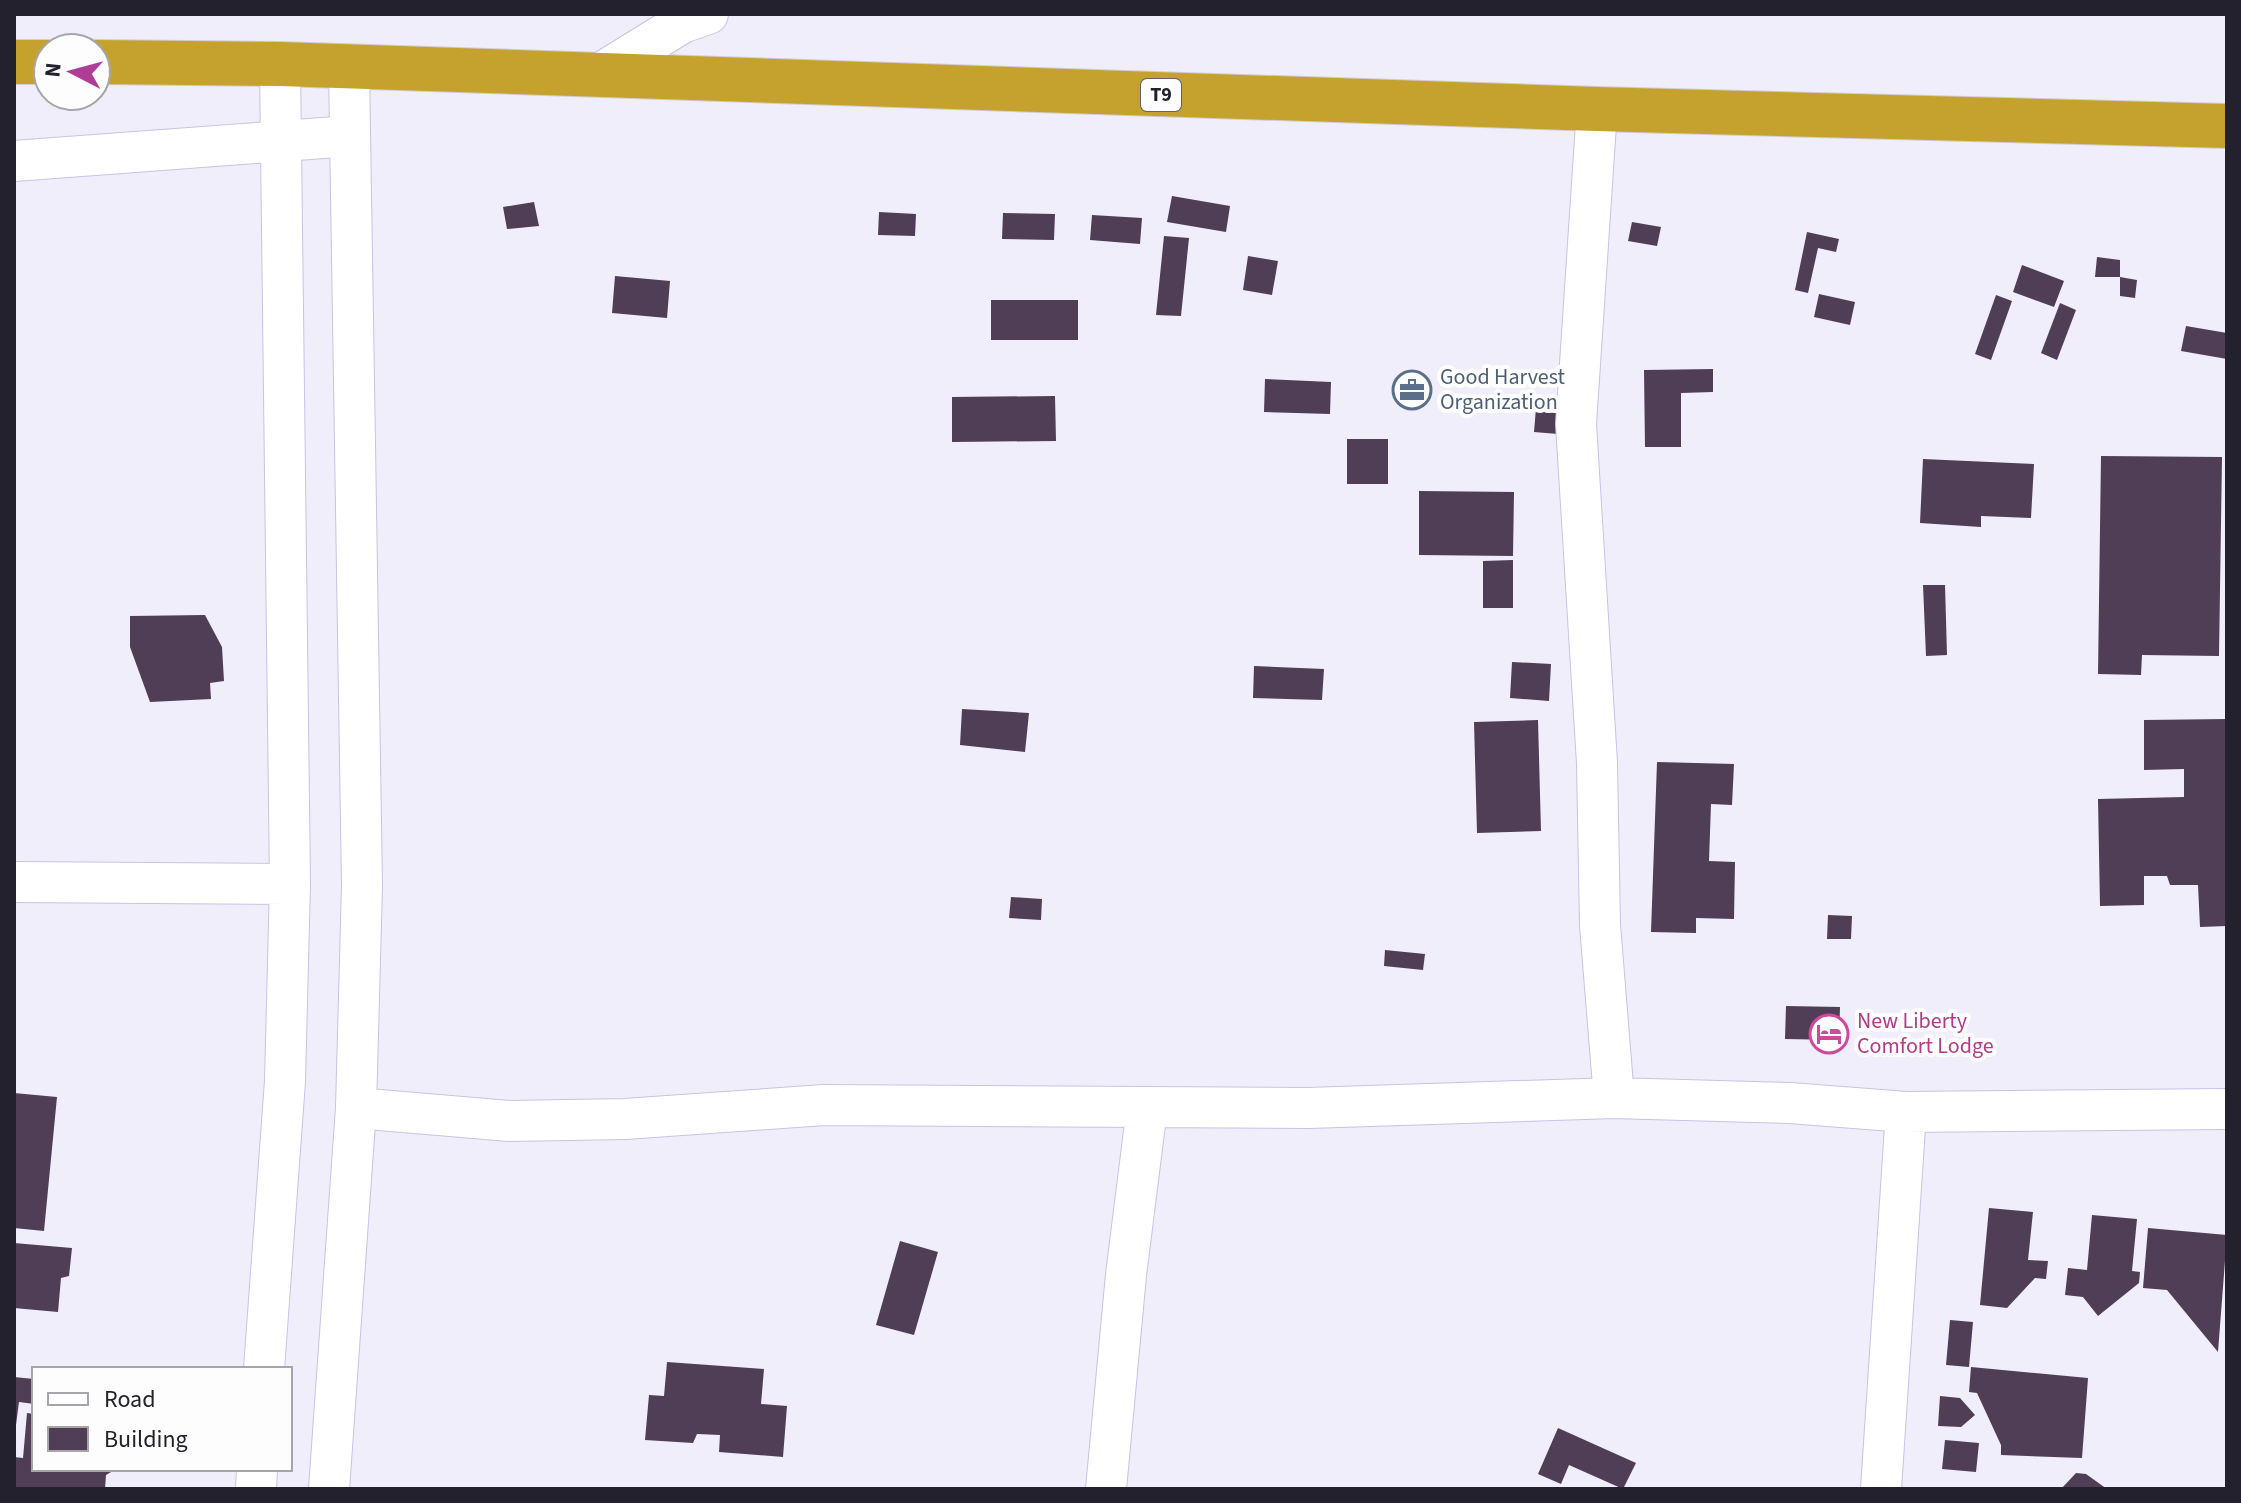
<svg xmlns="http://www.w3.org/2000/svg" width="2241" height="1503" font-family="'Source Sans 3',sans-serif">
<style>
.building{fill:#4f3e55}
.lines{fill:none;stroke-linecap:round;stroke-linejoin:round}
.minor-casing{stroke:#c8c3e2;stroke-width:42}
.highway-casing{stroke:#cfced1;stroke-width:46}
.minor{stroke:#fff;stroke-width:40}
.highway{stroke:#c5a22e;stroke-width:44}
.labels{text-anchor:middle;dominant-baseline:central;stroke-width:8;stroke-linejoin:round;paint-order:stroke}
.shield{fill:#fdfdfd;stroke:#64636b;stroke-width:2}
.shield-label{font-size:20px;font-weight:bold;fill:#23212d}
.service-label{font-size:22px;fill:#4e5e75;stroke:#fdfdfd;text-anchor:start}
.hotel-label{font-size:22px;fill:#b23c85;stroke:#fdfdfd;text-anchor:start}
</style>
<rect width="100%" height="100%" fill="#f0eefb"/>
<path class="building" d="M 1172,196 L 1230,206 L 1226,232 L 1167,222 Z
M 534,202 L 539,226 L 507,229 L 503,207 Z
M 879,212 L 916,214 L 915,236 L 878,235 Z
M 1003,213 L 1055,214 L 1054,240 L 1002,239 Z
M 1092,215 L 1142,218 L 1140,244 L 1090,240 Z
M 1632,222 L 1661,227 L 1657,246 L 1628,241 Z
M 1807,232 L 1839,239 L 1836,252 L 1818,248 L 1808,293 L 1795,290 Z
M 1164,236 L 1189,238 L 1181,316 L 1156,315 Z
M 1248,256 L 1278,261 L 1272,295 L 1243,290 Z
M 2097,257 L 2120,260 L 2120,277 L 2137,280 L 2135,298 L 2120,296 L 2120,277 L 2095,277 Z
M 2022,265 L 2064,281 L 2054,307 L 2013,292 Z
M 615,276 L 670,281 L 667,318 L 612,313 Z
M 1819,294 L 1855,302 L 1850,325 L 1814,317 Z
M 1996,295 L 2012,301 L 1991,360 L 1975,354 Z
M 991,300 L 1078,300 L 1078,340 L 991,340 Z
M 2060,303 L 2076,310 L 2057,360 L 2041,353 Z
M 2186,326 L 2227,333 L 2227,359 L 2181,351 Z
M 1713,369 L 1713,392 L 1681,393 L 1681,447 L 1645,447 L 1644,370 Z
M 1265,379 L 1331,382 L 1330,414 L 1264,412 Z
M 1055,396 L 1056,441 L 952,442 L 952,397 Z
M 1537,396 L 1561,398 L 1558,434 L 1534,432 Z
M 1347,439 L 1388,439 L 1388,484 L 1347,484 Z
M 2101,456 L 2222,457 L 2219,656 L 2142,655 L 2141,675 L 2098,674 Z
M 1923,459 L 2034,464 L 2031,518 L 1981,516 L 1981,527 L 1920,523 Z
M 1419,491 L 1514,492 L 1513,556 L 1419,555 Z
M 1513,560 L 1513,608 L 1483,608 L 1483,561 Z
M 1923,585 L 1945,585 L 1947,655 L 1926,656 Z
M 205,615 L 222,647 L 224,681 L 210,683 L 211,699 L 150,702 L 130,647 L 130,616 Z
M 1512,662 L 1551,664 L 1549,701 L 1510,698 Z
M 1254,666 L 1324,669 L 1322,700 L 1253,698 Z
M 962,709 L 1029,713 L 1025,752 L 960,745 Z
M 2227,719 L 2227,926 L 2200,927 L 2198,885 L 2170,885 L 2167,876 L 2144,876 L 2144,905 L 2100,906 L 2098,799 L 2184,797 L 2184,769 L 2144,770 L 2144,720 Z
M 1538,720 L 1541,831 L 1477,833 L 1474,722 Z
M 1657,762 L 1734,764 L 1732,805 L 1711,804 L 1709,861 L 1735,862 L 1734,919 L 1696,918 L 1696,933 L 1651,932 Z
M 1011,897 L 1042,899 L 1041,920 L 1009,918 Z
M 1828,915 L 1852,916 L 1851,939 L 1827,939 Z
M 1385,950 L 1425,954 L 1423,970 L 1384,966 Z
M 1786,1006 L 1840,1007 L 1839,1040 L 1785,1039 Z
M 14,1093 L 57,1097 L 44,1231 L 14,1228 Z
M 1989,1208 L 2033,1212 L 2028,1260 L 2048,1261 L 2046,1279 L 2035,1278 L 2007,1308 L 1980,1305 Z
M 2092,1215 L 2137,1219 L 2132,1271 L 2140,1272 L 2139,1283 L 2098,1316 L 2083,1297 L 2065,1295 L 2068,1268 L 2087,1270 Z
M 2148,1228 L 2227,1235 L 2218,1352 L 2167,1290 L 2143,1288 Z
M 900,1241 L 938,1252 L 914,1335 L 876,1325 Z
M 14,1243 L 72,1248 L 69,1276 L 61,1278 L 58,1312 L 14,1308 Z
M 1950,1320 L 1973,1322 L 1969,1367 L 1946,1365 Z
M 667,1362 L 764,1369 L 761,1404 L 787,1406 L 783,1457 L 719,1452 L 720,1435 L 697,1434 L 693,1443 L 645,1440 L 649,1395 L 664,1396 Z
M 1971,1367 L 2088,1378 L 2082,1458 L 2001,1455 L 2001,1445 L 1977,1393 L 1969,1392 Z
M 14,1377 L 34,1379 L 34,1404 L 19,1402 L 16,1425 Z
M 1940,1396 L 1960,1398 L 1975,1415 L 1961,1427 L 1938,1426 Z
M 27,1413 L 34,1414 L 34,1469 L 116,1469 L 106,1475 L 105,1489 L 14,1489 L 14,1457 L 23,1458 Z
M 1558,1428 L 1636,1463 L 1623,1489 L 1569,1465 L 1561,1484 L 1538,1474 Z
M 1945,1440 L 1979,1443 L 1976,1472 L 1942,1469 Z
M 2076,1473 L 2086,1474 L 2107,1489 L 2061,1489 Z"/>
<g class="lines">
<g class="minor-casing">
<path id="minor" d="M 596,76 L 682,23 L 708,14
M 1597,109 L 1576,424 L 1597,763 L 1600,925 L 1614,1098
M 14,161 L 350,136
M 14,882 L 290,884
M 356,1108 L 510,1121 L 625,1119 L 824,1105 L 1308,1108 L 1614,1098 L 1790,1103 L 1906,1112 L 2227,1109
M 264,1369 L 285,1081 L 290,884 L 280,64
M 256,1489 L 257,1469
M 329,1489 L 356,1108 L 362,886 L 349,67
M 1106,1489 L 1126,1275 L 1147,1108
M 1881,1489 L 1906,1112"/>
</g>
<g class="highway-casing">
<path id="highway" d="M 14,62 L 48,62
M 96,62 L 280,64 L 1597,109 L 2227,126"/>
</g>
<use href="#minor" class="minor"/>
<use href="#highway" class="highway"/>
</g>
<defs>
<g id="office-ring" transform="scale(2)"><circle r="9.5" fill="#fdfdfd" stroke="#5c6f8a" stroke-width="1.5"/><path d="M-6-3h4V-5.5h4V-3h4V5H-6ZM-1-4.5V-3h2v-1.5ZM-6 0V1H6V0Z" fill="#5c6f8a"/></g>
<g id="hotel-ring" transform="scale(2)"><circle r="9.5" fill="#fdfdfd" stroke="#d1479c" stroke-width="1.5"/><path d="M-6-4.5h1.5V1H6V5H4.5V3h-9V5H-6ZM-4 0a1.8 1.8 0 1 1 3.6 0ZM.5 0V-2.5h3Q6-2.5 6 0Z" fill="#d1479c"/></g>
</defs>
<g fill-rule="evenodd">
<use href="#office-ring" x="1412" y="390"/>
<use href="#hotel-ring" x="1829" y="1034"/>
</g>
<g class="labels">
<rect class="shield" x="1141" y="79" width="40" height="32" rx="6"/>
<g class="shield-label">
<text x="1161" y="95">T9</text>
</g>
<g class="service-label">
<text x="1440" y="377">Good Harvest<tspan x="1440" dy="25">Organization</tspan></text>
</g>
<g class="hotel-label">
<text x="1857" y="1021">New Liberty<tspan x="1857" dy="25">Comfort Lodge</tspan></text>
</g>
</g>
<rect width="2241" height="1503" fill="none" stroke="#23212d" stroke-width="32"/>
<rect x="32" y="1367" width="260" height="104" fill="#fdfdfd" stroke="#a6a5aa" stroke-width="2"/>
<rect x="48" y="1393" width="40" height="12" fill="#ffffff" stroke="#a6a5aa" stroke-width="2"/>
<text x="104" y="1407" font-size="24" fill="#23212d">Road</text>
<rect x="48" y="1427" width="40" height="24" fill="#4f3e55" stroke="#a6a5aa" stroke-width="2"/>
<text x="104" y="1447" font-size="24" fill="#23212d">Building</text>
<g transform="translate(72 72) rotate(276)"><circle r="38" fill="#fdfdfd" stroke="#a6a5aa" stroke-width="2"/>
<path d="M0-6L14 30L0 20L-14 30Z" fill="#af3d98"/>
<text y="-12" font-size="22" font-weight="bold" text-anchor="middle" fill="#23212d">N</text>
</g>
</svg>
